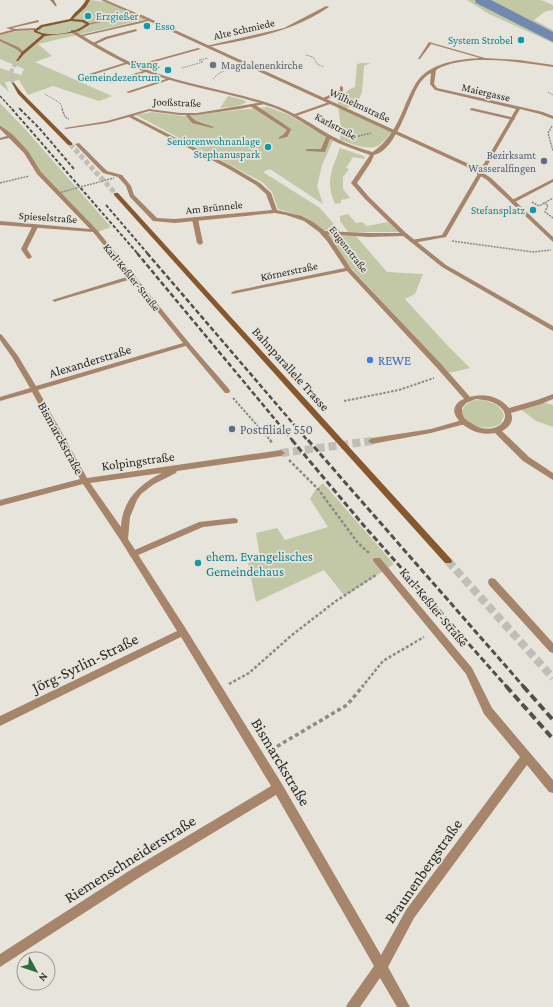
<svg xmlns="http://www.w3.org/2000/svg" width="553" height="1007" font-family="'Crimson Pro',serif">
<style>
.green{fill:#c2c8a6}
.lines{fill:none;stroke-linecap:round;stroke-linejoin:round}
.river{fill:#7189af;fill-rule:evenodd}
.minor-tunnel-far1{stroke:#c1beb7;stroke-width:6;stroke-dasharray:6 3;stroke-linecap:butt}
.minor-tunnel{stroke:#c1beb7;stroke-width:8;stroke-dasharray:8 4;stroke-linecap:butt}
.secondary-tunnel-far2{stroke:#c1beb7;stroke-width:4;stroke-dasharray:4 2;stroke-linecap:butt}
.secondary-tunnel-far1{stroke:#c1beb7;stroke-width:5;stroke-dasharray:5 2.5;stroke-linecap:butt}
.secondary-tunnel{stroke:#c1beb7;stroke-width:8;stroke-dasharray:8 4;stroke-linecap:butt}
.path-far4{stroke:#8d8b85;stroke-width:1;stroke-dasharray:1.5 1;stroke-linecap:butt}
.path-far3{stroke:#8d8b85;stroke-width:1.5;stroke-dasharray:2 1;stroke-linecap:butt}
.path-far2{stroke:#8d8b85;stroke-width:2;stroke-dasharray:2.5 1.5;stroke-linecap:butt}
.path-far1{stroke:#8d8b85;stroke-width:2.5;stroke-dasharray:3 2;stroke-linecap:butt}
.path{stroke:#8d8b85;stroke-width:3.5;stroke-dasharray:4 3;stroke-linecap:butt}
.service{fill:#a7856b;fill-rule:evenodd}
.minor{fill:#a7856b;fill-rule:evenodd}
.tertiary{fill:#a7856b;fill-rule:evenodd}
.secondary{fill:#87572e;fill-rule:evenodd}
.rail-far4{stroke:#52504c;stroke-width:1.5;stroke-dasharray:3 1.5;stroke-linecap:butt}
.rail-far3{stroke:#52504c;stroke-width:2;stroke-dasharray:3.5 2;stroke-linecap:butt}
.rail-far2{stroke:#52504c;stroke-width:2.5;stroke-dasharray:5 2.5;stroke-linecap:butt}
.rail-far1{stroke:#52504c;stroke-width:3;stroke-dasharray:6 3;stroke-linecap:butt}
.rail{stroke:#52504c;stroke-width:4;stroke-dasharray:8 4;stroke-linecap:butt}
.path-bridge{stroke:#8d8b85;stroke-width:1.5;stroke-dasharray:2 1;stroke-linecap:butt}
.culture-dot{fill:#0f9aa8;stroke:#e7e4dc;stroke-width:1.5}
.worship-dot{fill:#6b7280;stroke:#e7e4dc;stroke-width:1.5}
.service-dot{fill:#5c6f8a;stroke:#e7e4dc;stroke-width:1.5}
.shop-dot{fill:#3f7fe0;stroke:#e7e4dc;stroke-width:1.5}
.labels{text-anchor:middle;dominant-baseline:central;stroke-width:3.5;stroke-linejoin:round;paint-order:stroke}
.far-culture-label{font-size:11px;fill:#0d838f;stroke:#e7e4dc;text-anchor:end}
.far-street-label{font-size:11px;fill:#292825;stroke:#e7e4dc}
.far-worship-label{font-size:11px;fill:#5b616d;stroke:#e7e4dc;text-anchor:start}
.far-service-label{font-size:11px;fill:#4e5e75;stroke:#e7e4dc;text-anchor:end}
.shop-label{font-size:13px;fill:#366cbe;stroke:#e7e4dc;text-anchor:start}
.street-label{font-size:13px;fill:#292825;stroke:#e7e4dc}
.service-label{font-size:13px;fill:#4e5e75;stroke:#e7e4dc;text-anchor:start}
.culture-label{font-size:13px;fill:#0d838f;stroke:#e7e4dc;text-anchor:start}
.near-street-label{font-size:16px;fill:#292825;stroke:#e7e4dc}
</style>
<rect width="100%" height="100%" fill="#e7e4dc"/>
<path class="green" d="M 90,0 L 107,2 L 147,19 L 38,44 L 52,56 L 35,62 L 112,96 L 99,101 L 53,86 L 28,95 L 19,80 L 5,82 L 9,92 L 0,84 L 0,68 L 21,75 L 24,69 L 0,59 L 0,34 L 16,31 L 37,30 L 47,26 L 68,21 L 88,3 Z
M 467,0 L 541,0 L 553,5 L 553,10 L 546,11 L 534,20 L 553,30 L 553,43 L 489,14 Z
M 362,63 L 370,63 L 364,66 L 362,92 L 357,105 L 346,108 L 337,104 C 342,96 346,90 355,87 L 357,64 Z
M 228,96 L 244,100 L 246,102 C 240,107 228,107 220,108 Z
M 0,103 L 25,129 L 111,227 L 98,232 L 41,173 L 13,136 L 0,124 Z
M 268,107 L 289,115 L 333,141 L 322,165 L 317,186 L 323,204 L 270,169 L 263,172 L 320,208 L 340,231 L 323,230 L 305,217 L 278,209 L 272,192 L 262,182 L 136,115 L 152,112 L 183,116 Z
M 338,107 L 392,132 C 388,136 383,143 378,146 C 366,151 351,143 340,140 L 341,127 Z
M 340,148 L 364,156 L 365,159 L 353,157 L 346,168 L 349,169 L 343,177 L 343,189 L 350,198 L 341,200 L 341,203 L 335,204 C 325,182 332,169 340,148 Z
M 348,214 L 356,223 L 362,222 L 367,226 L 388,222 L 399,232 L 348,232 L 340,221 L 340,216 Z
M 326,233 L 355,235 L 387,272 L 423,274 L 415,294 L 405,299 L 447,345 L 470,368 L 449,373 L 351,268 Z
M 476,400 C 487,400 501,403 504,416 L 500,424 C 487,431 468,428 462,413 C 463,405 468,402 476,400 Z
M 542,402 L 553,405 L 553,427 L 536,421 L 519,408 Z
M 323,483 L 394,564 L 348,594 L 343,594 L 324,570 L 256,602 L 248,563 L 260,557 L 256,533 L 277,528 L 285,540 L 328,527 L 310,499 L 315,490 Z"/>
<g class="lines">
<path class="river" d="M 475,0 L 491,0 L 553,32 L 553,42 L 476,3 Z"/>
<path class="minor-tunnel-far1" d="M 370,441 L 372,441"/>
<path class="minor-tunnel" d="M 281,453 L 372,441"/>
<path class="secondary-tunnel-far2" d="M 13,84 L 11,72 L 17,60"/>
<path class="secondary-tunnel-far1" d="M 70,144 L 116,194"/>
<path class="secondary-tunnel" d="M 448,561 L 553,678"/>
<path class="path-far4" d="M 306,55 L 313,57 L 317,64 L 324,67
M 182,68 L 203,62 L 199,60 L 208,58
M 213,79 L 218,74 L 231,67
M 548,92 L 553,95
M 45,94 L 60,103 L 63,110"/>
<path class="path-far3" d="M 62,109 L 65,117 L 69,119
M 552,126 L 548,133 L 553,151
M 355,137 L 371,133
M 0,183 L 29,176
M 532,202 L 539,206 L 553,198
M 543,203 L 548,205 L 545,212 L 553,218
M 452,241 L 533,252 L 551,250"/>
<path class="path-far2" d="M 233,398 L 271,441
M 344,401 L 399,390 L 434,378"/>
<path class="path-far1" d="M 270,440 L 273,444
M 289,460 L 318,489 L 358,543 L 369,553
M 229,684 L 249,673 L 292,635 L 336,601 L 376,575
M 362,687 L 383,661 L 424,637"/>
<path class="path" d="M 271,750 L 347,705 L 363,686"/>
<path class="service" d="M 149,19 L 150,21 L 79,37 L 77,36 Z
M 38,20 L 39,22 L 12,28 L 16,29 L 16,31 L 6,28 Z
M 136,29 L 137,31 L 107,39 L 94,45 L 91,44 L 105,37 Z
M 127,62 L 130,63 L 92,75 L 89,74 Z
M 146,70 L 149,71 L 111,83 L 108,82 Z
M 169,78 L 172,79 L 129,93 L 126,92 Z
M 340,86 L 343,87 L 343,92 L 325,100 L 323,100 L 323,98 L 340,90 Z
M 329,102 L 333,103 L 296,116 L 292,115 Z
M 250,104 L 254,104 L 291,129 L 291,130 L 287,137 L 279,139 L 279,137 L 283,135 L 287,130 L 250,106 Z
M 472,108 L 515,118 L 515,119 L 513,120 L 470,110 L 470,109 Z
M 187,113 L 196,121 L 214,127 L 212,128 L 192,123 L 185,114 Z
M 327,135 L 331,136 L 325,152 L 306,151 L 306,149 L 321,149 Z
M 195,217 L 198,219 L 203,243 L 200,245 L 197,243 L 192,219 Z
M 35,225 L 38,227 L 27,249 L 32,257 L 29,259 L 27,258 L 21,249 L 32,227 Z
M 133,275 L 136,277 L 135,278 L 57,301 L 55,302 L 52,300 Z
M 187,342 L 189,343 L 229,389 L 230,391 L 229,393 L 225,393 L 185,345 L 185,343 Z
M 234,518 L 237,519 L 238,521 L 237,523 L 203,527 L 136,556 L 130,556 L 129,554 L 130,552 L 199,522 Z
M 492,578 L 495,579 L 553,643 L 553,653 L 550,652 L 489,585 L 488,582 L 489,579 Z"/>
<path class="minor" d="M 50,0 L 54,0 L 57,6 L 55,6 Z
M 101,0 L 106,0 L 143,16 L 140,17 Z
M 326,6 L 329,7 C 293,32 250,39 208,47 L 206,46 L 284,28 Z
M 429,42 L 485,58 L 519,60 L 553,65 L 553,67 C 520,62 465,53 436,70 L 434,84 L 437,88 L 543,112 L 553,116 L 553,119 L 540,114 L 520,109 L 446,237 L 413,243 L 410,241 L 411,240 L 442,235 L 516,109 L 435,90 L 430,84 L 431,73 C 425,76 420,82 417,88 C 408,104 394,156 371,155 L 371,153 C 390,141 398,123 406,103 C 411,93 415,81 424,74 C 438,62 461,59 480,58 L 431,44 L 420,59 L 418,59 Z
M 198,48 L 201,49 L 136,67 L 133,66 Z
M 263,102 L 265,103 L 265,104 L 239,109 L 197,115 L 180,115 L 149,111 L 133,116 L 231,166 L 260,183 L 271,193 L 277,210 L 302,216 L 313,222 L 325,231 L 368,233 L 406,233 L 407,234 L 404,236 L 368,237 L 328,234 L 352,270 L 442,365 L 470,397 L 472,399 L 470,401 L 466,401 L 437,368 L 347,271 L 232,294 L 231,293 L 234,291 L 345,268 L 327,241 L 319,232 L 304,221 L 286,215 L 275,213 L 175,223 L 153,221 L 130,197 L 126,186 L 118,177 L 103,173 L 75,144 L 79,143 L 107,171 L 122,175 L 131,186 L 134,195 L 157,218 L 175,219 L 272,210 L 266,194 L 256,185 L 227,168 L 129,117 L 107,123 L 66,129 L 64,128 L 107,121 L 149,109 L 180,113 L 197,113 Z
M 0,125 L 13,135 L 28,151 L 41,172 L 97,230 L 190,344 L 189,345 L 38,390 L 87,478 L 281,450 L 285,453 L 281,456 L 177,471 L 176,473 L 154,484 L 141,494 L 137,500 L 130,517 L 128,539 L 186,629 L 282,784 L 381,955 L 406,910 L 520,757 L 484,714 L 466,674 L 374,562 L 373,560 L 374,558 L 380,558 L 472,668 L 492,708 L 553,780 L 553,793 L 549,792 L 527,765 L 414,918 L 388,967 L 410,1007 L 397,1007 L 380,978 L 360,1007 L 346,1007 L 348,1003 L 374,966 L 276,795 L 140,877 L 0,967 L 0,954 L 132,869 L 271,786 L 181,637 L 0,726 L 0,716 L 177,631 L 121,541 L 83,484 L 0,506 L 0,500 L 80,479 L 32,392 L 0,401 L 0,397 L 30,388 L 12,357 L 0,340 L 0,334 L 2,335 L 18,356 L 36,386 L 183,343 L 93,232 L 0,225 L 0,221 L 90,229 L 37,174 L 24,153 L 9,138 L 0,140 L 0,138 L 7,136 L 0,129 ZM 162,473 C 139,484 122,501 121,527 L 90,483 Z
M 553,179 L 553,182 L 515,202 L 510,201 Z
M 462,420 L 465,420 L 466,422 L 465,424 L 431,433 L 372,444 L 368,441 L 372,438 L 431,429 Z"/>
<path class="tertiary" d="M 128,14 L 142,15 L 469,164 L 491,178 L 553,237 L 553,242 L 487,180 L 465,166 L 140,17 L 128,16 L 88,25 L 86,24 Z
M 35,28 L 36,30 L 15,31 L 0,35 L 0,33 L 15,29 Z
M 71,30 L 73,30 C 103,48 132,66 165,76 C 203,88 242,93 279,107 C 297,114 313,125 330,135 C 344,143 359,148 375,153 L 371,162 L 357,183 L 369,197 L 406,233 L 446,265 L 553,326 L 553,331 L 442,267 L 402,235 L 365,199 L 351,183 L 370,155 C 356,150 341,145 328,138 C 310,128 294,115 275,108 C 235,94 192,88 151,74 C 123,64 96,48 71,32 Z
M 0,39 L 18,47 L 25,53 L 22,54 L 16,49 L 0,41 Z
M 553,394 L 553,399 L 541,404 L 511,413 C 514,421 510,427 502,431 L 529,457 L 553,473 L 553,480 L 523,461 L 495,433 C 482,436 465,430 457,418 C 455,415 453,411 455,407 C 457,402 462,399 467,398 C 482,392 499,396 509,408 L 537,400 ZM 476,399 C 482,400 487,400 492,402 C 522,415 494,440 471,423 C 464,419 462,416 462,408 L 466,403 Z"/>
<path class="secondary" d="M 86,0 L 90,0 L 86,7 L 73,19 L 84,20 L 89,23 L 89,25 L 79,31 L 70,33 L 45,36 L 24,54 L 18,61 L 16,61 L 22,52 L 42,35 L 34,32 L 34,30 L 41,25 L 70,19 C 74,12 82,8 86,0 ZM 71,21 L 82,22 L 86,24 C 75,33 50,38 37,31 L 43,27 Z
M 12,83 L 14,83 L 21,92 L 72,143 L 72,145 L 68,145 L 18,94 Z
M 114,193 L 118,193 L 451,559 L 452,561 L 451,563 L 445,563 L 114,195 Z"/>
<path class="rail-far4" d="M 0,96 L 13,110
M 19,108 L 21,110"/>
<path class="rail-far3" d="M 12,109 L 138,254
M 20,109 L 40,129 L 74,169
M 106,205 L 148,254"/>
<path class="rail-far2" d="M 137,253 L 293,441
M 147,253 L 308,441"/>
<path class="rail-far1" d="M 292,440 L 365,527 L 507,687
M 308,440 L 524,687"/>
<path class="rail" d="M 506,686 L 553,739
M 523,686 L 553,720"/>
<path class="path-bridge" d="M 58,193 L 114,178"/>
</g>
<g class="culture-dot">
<circle cx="88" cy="16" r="4"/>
<circle cx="147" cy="26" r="4"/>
<circle cx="521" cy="40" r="4"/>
<circle cx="168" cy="70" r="4"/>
<circle cx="268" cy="147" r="4"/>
<circle cx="533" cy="210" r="4"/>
<circle cx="198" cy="563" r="4"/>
</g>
<circle class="worship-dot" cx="213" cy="65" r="4"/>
<g class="service-dot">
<circle cx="544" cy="161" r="4"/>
<circle cx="232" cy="429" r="4"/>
</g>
<circle class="shop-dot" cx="370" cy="360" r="4"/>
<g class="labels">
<g class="far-culture-label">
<text x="96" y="16" text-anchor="start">Erzgießer</text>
<text x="155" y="26" text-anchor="start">Esso</text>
<text x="513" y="40">System Strobel</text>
<text x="160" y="64">Evang.<tspan x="160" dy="13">Gemeindezentrum</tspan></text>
<text x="260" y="141">Seniorenwohnanlage<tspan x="260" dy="13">Stephanuspark</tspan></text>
<text x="525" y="210">Stefansplatz</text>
</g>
<g class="far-street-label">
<text transform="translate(244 29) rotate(-13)">Alte Schmiede</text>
<text transform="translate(486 92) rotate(13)">Maiergasse</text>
<text transform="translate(177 102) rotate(2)">Jooßstraße</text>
<text transform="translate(360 105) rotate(25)">Wilhelmstraße</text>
<text transform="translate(336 126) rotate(28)">Karlstraße</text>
<text transform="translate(214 207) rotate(-6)">Am Brünnele</text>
<text transform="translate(48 217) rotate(4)">Spieselstraße</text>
<text transform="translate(349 249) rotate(52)">Eugenstraße</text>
<text transform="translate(289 271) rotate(-12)">Körnerstraße</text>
<text transform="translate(132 277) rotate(51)">Karl-Keßler-Straße</text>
</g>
<g class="far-worship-label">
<text x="221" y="65">Magdalenenkirche</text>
</g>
<g class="far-service-label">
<text x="536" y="155">Bezirksamt<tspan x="536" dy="13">Wasseralfingen</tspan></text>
</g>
<g class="shop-label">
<text x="378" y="360">REWE</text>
</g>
<g class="street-label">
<text transform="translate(90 361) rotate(-17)">Alexanderstraße</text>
<text transform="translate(291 369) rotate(48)">Bahnparallele Trasse</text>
<text transform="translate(61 438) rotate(61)">Bismarckstraße</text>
<text transform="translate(138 461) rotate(-8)">Kolpingstraße</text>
<text transform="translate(434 607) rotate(50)">Karl-Keßler-Straße</text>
</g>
<g class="service-label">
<text x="240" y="429">Postfiliale 550</text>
</g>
<g class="culture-label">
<text x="206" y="556">ehem. Evangelisches<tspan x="206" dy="15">Gemeindehaus</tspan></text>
</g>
<g class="near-street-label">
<text transform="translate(85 663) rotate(-26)">Jörg-Syrlin-Straße</text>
<text transform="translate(281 762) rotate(59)">Bismarckstraße</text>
<text transform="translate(130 859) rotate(-32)">Riemenschneiderstraße</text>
<text transform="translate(423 871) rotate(-55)">Braunenbergstraße</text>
</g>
</g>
<g transform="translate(36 971) rotate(130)"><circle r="19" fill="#e7e4dc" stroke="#9b9993"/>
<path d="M0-3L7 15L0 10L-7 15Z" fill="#2b703c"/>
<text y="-6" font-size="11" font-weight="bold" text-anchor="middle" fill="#292825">N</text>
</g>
</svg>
